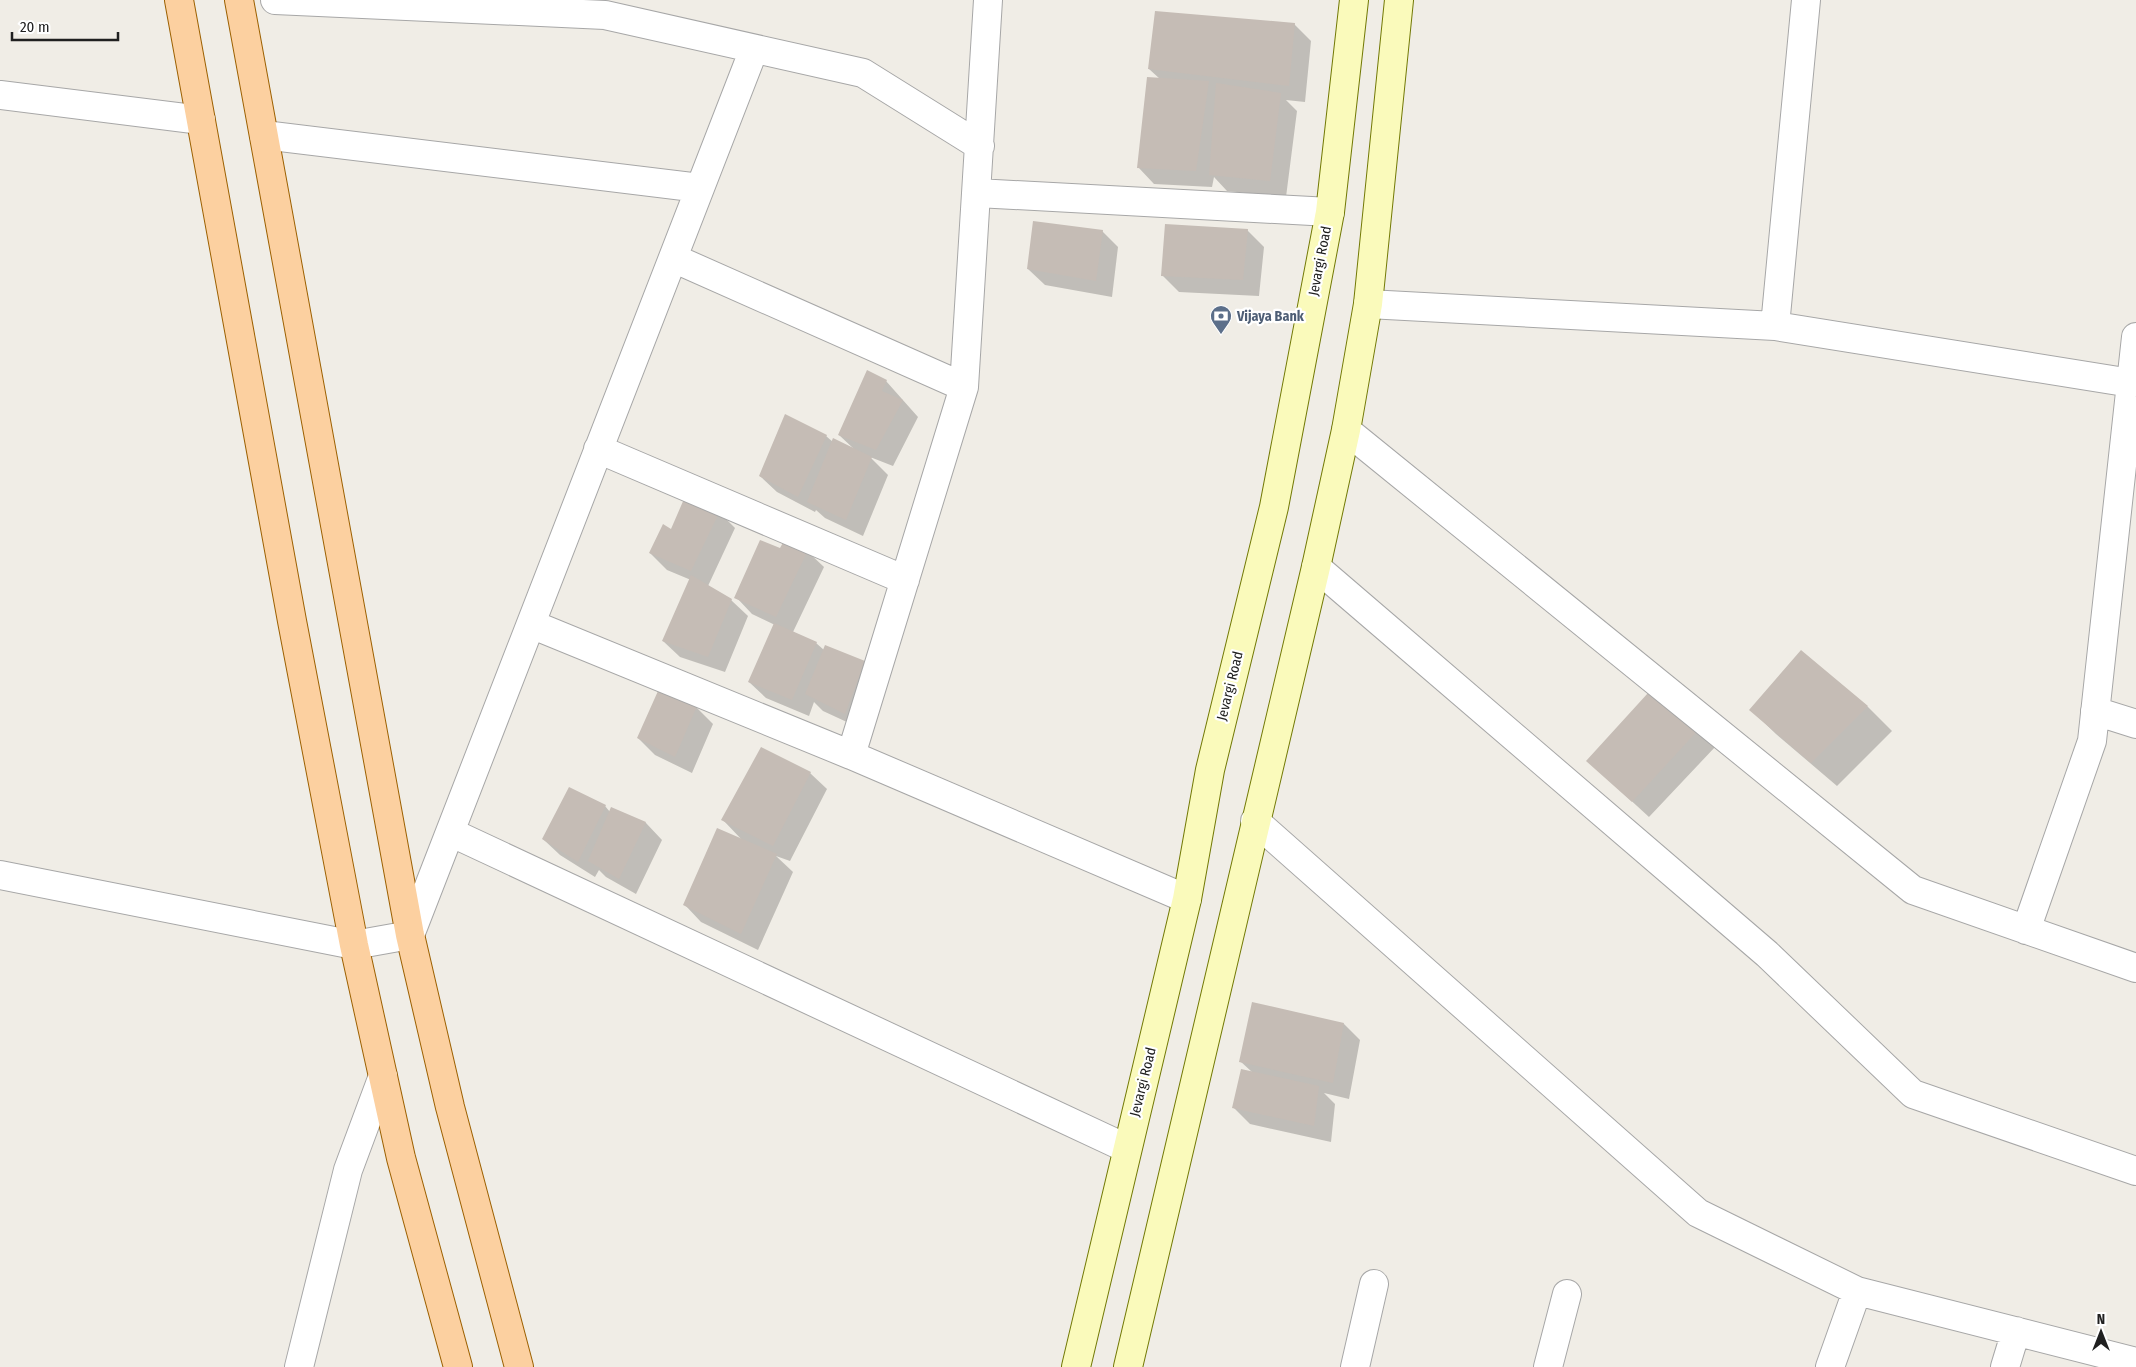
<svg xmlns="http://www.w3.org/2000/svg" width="2136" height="1367" font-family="'Fira Sans Condensed',sans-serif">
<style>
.shadow{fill:#0003}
.building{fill:#c5bcb5}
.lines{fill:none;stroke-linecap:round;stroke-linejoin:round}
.street-casing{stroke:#a7a7a7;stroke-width:30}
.secondary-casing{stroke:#727905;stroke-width:30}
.primary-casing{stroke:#9c6000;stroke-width:30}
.street{stroke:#fff;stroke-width:28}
.secondary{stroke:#fafabb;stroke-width:28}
.primary{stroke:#fcd0a0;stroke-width:28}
.labels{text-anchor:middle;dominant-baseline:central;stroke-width:4.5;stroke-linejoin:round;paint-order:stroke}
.street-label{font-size:14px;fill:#202020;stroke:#fff}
.service-label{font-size:14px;font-weight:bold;fill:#4e5e75;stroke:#fff;text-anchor:start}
</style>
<rect width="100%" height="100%" fill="#f0ede6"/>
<path class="shadow" d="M 1294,24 L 1311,41 L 1305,102 L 1286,100 L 1297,111 L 1286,197 L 1227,191 L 1214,177 L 1212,187 L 1154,184 L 1138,167 L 1160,79 L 1149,69 Z
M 1247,230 L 1264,247 L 1259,296 L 1179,292 L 1162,275 Z
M 1102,231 L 1118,247 L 1112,297 L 1045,285 L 1028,269 Z
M 886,381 L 918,417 L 893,466 L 870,457 L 888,475 L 863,536 L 825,518 L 816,510 L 815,512 L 777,492 L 760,476 L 826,436 L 833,442 L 854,449 L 839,435 Z
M 719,512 L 735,528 L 708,586 L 731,600 L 748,616 L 725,672 L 680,657 L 663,641 L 691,580 L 667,570 L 650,553 L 671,530 Z
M 780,550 L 807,551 L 824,567 L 793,632 L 816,643 L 824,650 L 864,662 L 881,678 L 862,729 L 823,711 L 814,702 L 809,716 L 766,698 L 749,682 L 775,625 L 752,614 L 736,597 Z
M 1801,652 L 1868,707 L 1892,731 L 1837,786 L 1776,734 L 1751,710 Z
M 696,707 L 713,724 L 692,773 L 655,755 L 638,738 Z
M 1668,711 L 1716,746 L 1649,817 L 1588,761 Z
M 810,773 L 827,789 L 790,861 L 776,856 L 793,872 L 758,950 L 701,922 L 685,905 L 743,841 L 723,820 Z
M 605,806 L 610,812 L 611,809 L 646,823 L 662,840 L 636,894 L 606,877 L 599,870 L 595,877 L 560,855 L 543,839 Z
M 1344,1024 L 1360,1040 L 1349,1099 L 1324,1093 L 1335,1104 L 1331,1142 L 1250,1124 L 1233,1107 L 1252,1072 L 1240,1061 Z"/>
<path class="building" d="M 1155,11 L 1295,23 L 1289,86 L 1148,69 Z
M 1147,77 L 1209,81 L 1196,171 L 1137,168 Z
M 1216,83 L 1281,93 L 1270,181 L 1209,175 Z
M 1033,221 L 1103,230 L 1096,281 L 1027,269 Z
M 1165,224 L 1248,229 L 1243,280 L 1161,276 Z
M 867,370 L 887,380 L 882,391 L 903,400 L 876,450 L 838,435 Z
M 785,414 L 827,435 L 798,497 L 759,476 Z
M 833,438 L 872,457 L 846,520 L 807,502 Z
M 684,499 L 720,511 L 691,571 L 649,553 L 663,524 L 671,529 Z
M 785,539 L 808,550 L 776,617 L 734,598 L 760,540 L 780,548 Z
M 691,575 L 732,599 L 708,657 L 662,641 Z
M 774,623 L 817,642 L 792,700 L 748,682 Z
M 825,645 L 865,661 L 845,714 L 805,694 Z
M 1801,650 L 1868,706 L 1811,763 L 1749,710 Z
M 658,691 L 697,706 L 675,757 L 637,738 Z
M 1648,693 L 1667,709 L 1673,701 L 1700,728 L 1632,802 L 1586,761 Z
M 761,747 L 811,772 L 773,846 L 721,820 Z
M 569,787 L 606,805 L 578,862 L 542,839 Z
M 611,807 L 646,822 L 619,879 L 588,861 Z
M 717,828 L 777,854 L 741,934 L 683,905 Z
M 1252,1002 L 1344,1023 L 1333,1083 L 1239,1062 Z
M 1241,1069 L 1319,1086 L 1314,1126 L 1232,1108 Z"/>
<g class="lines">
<g class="street-casing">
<path id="street" d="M 275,0 L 605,15 L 863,73 L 980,146
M 988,0 L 964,387 L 851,755 L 1187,899
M 0,95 L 201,120
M 264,135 L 700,188
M 977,193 L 1330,212
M 673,258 L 964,387
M 1368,304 L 1775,326 L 1806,0
M 1775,326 L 2131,383
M 1346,430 L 1913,890 L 2136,968
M 598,449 L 905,580
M 1316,567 L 1767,954 L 1913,1094 L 2136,1171
M 531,624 L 851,755
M 2095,711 L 2136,724
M 1255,821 L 1698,1213 L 1857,1291 L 2136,1362
M 450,832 L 1126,1148
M 0,875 L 354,945 L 410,935 L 754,49
M 2026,930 L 2092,741 L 2136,337
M 299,1367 L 348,1170 L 383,1076
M 1355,1367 L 1374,1284
M 1548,1367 L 1567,1294
M 1830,1367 L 1857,1291
M 2005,1367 L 2016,1331"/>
</g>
<g class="secondary-casing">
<path id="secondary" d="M 1076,1367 L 1187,899 L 1210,770 L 1274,507 L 1330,212 L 1354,0
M 1128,1367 L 1316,567 L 1346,430 L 1368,304 L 1399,0"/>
</g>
<g class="primary-casing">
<path id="primary" d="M 179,0 L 292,621 L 354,945 L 401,1158 L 458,1367
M 239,0 L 410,935 L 450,1107 L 519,1367"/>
</g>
<use href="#street" class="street"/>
<use href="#secondary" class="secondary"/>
<use href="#primary" class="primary"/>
</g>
<defs>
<g id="bank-pin" transform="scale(1.125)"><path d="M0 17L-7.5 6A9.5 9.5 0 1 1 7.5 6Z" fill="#5c6f8a" stroke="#fff"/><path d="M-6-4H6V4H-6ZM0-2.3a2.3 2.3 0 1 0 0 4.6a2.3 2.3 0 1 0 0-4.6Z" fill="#fff"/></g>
</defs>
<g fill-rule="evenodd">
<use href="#bank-pin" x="1221" y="316"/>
</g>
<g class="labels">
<g class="street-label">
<text transform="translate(1320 261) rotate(-79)">Jevargi Road</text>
<text transform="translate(1230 686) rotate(-76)">Jevargi Road</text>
<text transform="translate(1143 1082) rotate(-76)">Jevargi Road</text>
</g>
<g class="service-label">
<text x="1237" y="316">Vijaya Bank</text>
</g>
</g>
<g transform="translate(2101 1332)" stroke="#ffffff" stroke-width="4" paint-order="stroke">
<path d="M0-4L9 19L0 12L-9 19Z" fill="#202020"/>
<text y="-8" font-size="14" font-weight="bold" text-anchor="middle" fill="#202020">N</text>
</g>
<path d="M12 32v8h106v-8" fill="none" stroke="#202020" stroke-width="2.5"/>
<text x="20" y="32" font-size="15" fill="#202020" stroke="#ffffff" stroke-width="4" paint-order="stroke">20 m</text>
</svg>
